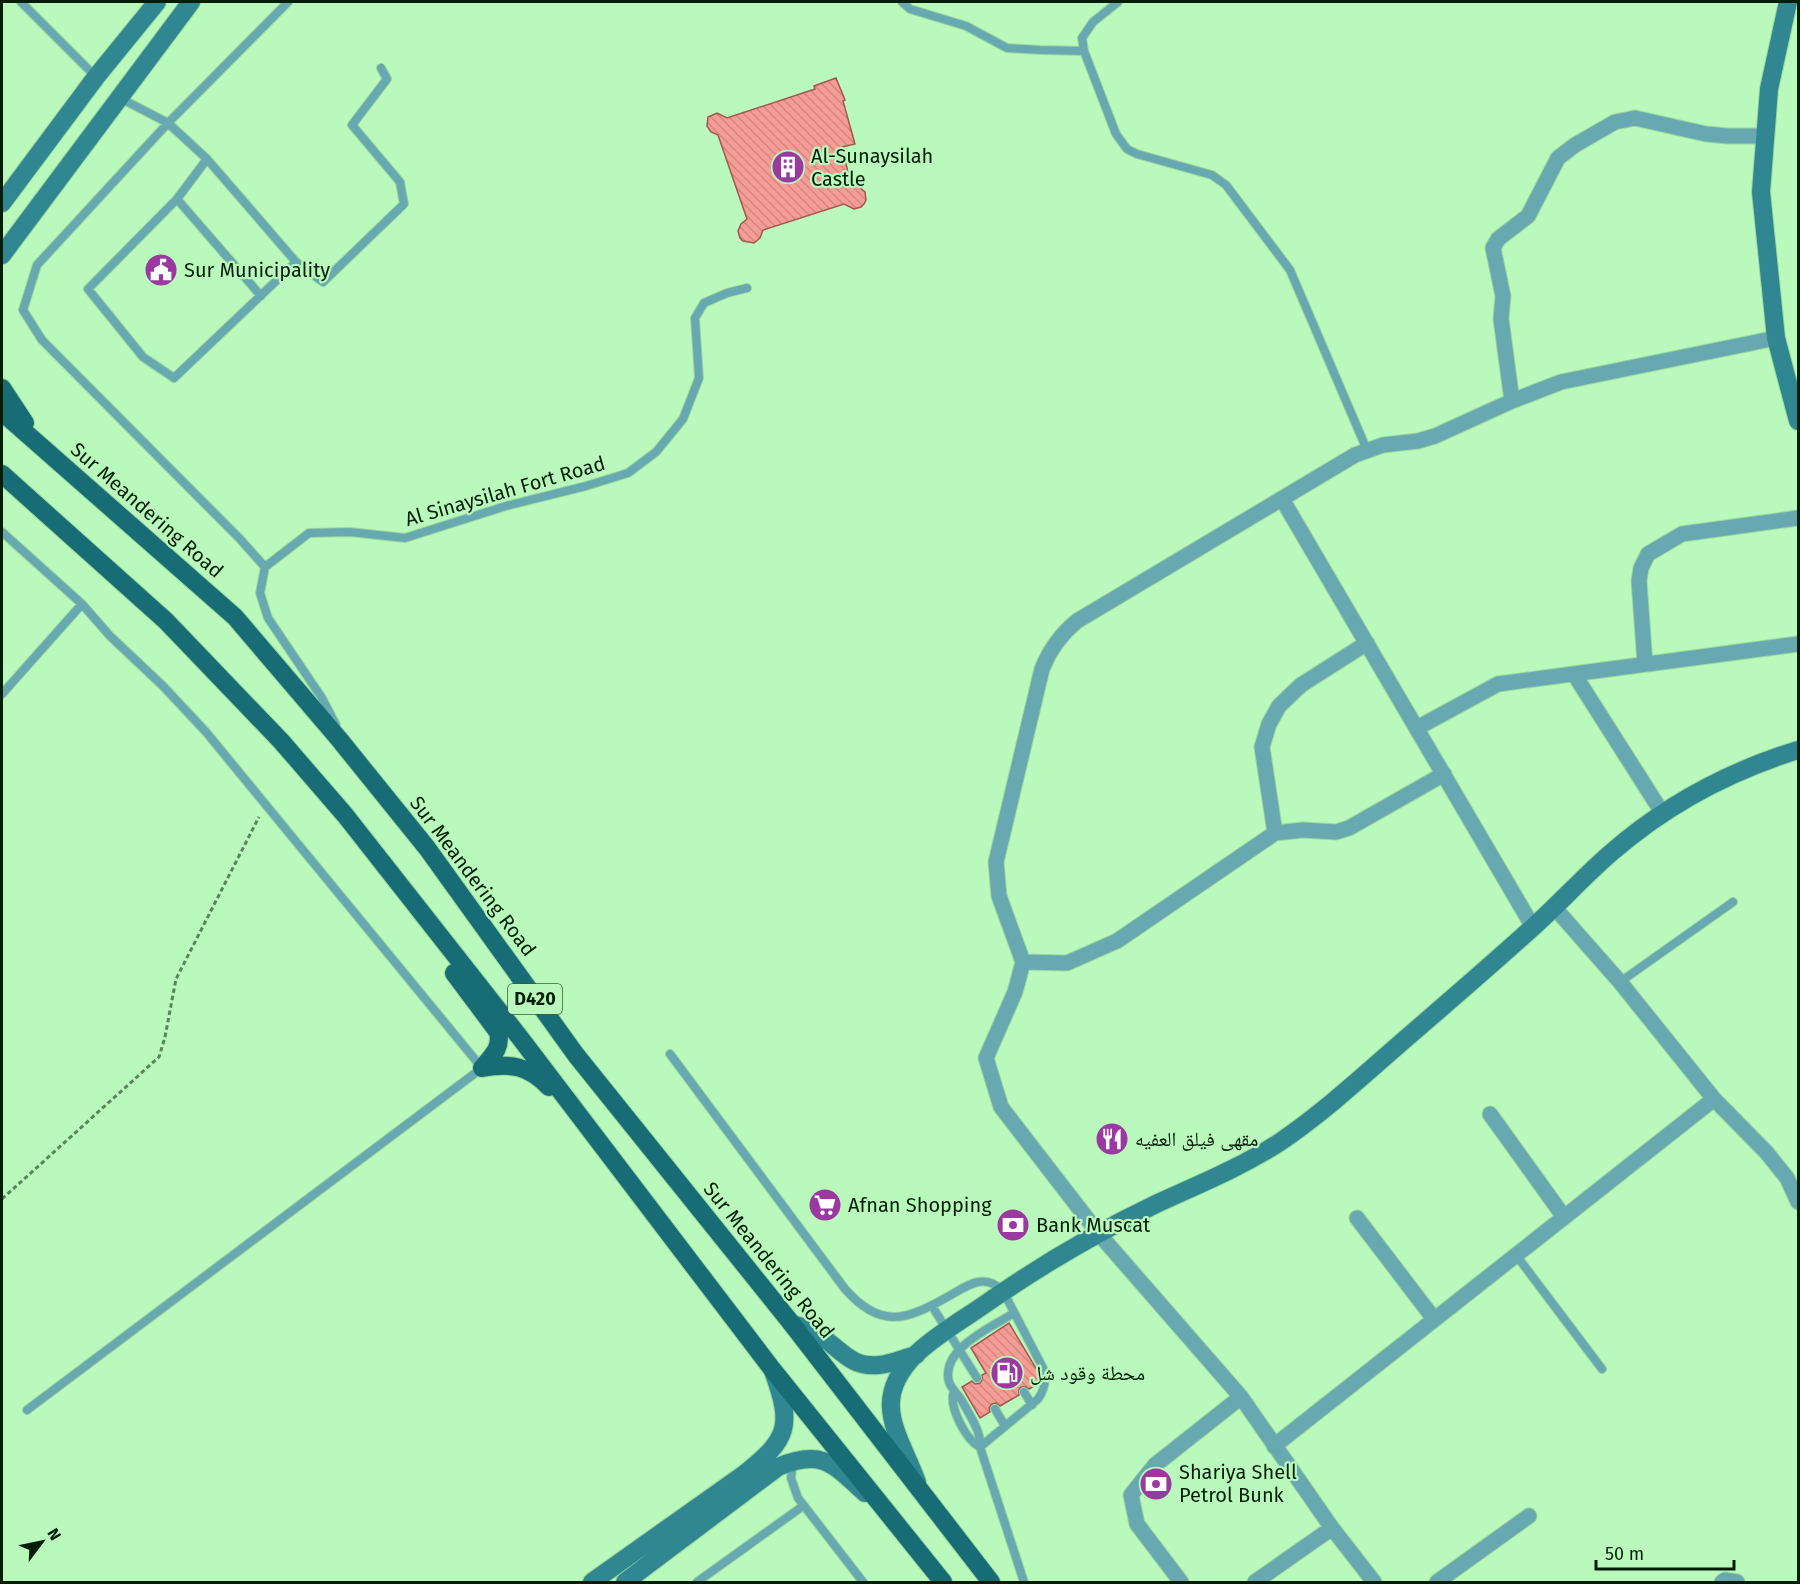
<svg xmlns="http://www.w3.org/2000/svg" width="1800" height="1584" font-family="'Fira Sans','Noto Naskh Arabic',sans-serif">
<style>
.building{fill:url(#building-back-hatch);stroke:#a5554f;stroke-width:1.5}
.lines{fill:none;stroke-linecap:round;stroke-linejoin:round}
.lane-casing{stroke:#9cd79f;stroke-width:10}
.street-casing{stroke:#9cd79f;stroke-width:17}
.secondary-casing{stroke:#9cd79f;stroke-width:20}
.primary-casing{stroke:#9cd79f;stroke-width:20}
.path{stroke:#59855c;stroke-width:3;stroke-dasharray:4.5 3;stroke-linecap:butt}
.lane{stroke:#68a9b1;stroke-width:8}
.street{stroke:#68a9b1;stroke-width:15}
.secondary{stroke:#308791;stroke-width:18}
.primary{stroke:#176c75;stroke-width:18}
.labels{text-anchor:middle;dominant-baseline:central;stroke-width:4.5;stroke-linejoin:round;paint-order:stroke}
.shield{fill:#b9fabc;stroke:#3a5f3d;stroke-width:1.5}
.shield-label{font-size:18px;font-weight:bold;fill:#041d07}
.poi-label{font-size:20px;fill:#041d07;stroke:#b9fabc;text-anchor:start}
.street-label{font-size:20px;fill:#041d07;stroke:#b9fabc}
</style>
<defs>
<pattern id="building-back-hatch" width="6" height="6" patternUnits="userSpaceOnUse" patternTransform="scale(1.5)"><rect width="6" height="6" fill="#f59d95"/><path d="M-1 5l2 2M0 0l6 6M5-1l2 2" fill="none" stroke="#d0877f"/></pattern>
</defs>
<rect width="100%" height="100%" fill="#b9fabc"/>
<path class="building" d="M 836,78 L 845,100 L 843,101 L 855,144 L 842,147 L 851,185 L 859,187 L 865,192 L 866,200 L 864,204 L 861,207 L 854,209 L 844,204 L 763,230 L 760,238 L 754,243 L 743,241 L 740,238 L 738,231 L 741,224 L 747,219 L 718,135 L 711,132 L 707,126 L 708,117 L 717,113 L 727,118 L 815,89 L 814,86 Z
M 1009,1323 L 1037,1370 L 1039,1383 L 1029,1389 L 1026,1387 L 1021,1387 L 1019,1390 L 1019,1395 L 1000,1406 L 996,1403 L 992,1404 L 989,1408 L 990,1412 L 980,1418 L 962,1387 L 972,1381 L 975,1384 L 980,1383 L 982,1380 L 982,1375 L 986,1373 L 971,1348 Z"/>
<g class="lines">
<g class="lane-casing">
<path id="lane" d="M 21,2 L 96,77
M 902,2 L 910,9 L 966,26 L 1007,48 L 1040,50 L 1084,51
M 1118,2 L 1093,22 L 1082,38 L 1084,51 L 1116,134 L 1127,149 L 1137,154 L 1212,175 L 1226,185 L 1290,270 L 1367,450
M 120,98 L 168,123 L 207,159 L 296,262 L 323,282 L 404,204 L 400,182 L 352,125 L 387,79 L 381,68
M 207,159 L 177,199 L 261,296
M 177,199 L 88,289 L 143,357 L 174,378 L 296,262
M 2,532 L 82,604 L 110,636 L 163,686 L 206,732 L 482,1068 L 27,1410
M 265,567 L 240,539 L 42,340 L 23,310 L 37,265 L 168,123 L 288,2
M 2,694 L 82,604
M 336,725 L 322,698 L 268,618 L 260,593 L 265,567 L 309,533 L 350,532 L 405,538 L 506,506 L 586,486 L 628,473 L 656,452 L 683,419 L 699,378 L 695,318 L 704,303 L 727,293 L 747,288
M 1620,982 L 1733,902
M 670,1054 L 845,1289 C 881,1330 907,1320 949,1296 C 958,1291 968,1284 978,1282 C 988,1280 996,1284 1003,1291 L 1043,1368 C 1047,1380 1045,1389 1038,1399 L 980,1447
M 1516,1255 L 1602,1369
M 932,1306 L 977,1378
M 1014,1313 C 992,1327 940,1349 949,1382 C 952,1390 958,1394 962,1401 C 965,1406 968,1412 971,1417 C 976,1427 981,1435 980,1447 L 1024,1582
M 954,1391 C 948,1406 966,1440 980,1447
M 1024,1392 L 1032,1405
M 995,1409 L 1005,1426
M 793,1462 L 791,1478 L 798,1498 L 863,1582
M 697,1582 L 803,1506"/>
</g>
<g class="street-casing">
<path id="street" d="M 1512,401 L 1501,319 L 1503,296 L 1493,248 L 1498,239 L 1528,216 L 1558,158 L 1575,145 L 1615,122 L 1635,118 L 1706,134 L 1728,136 L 1766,136
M 1282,499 L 1533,927
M 1645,664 L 1639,581 L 1641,568 L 1648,554 L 1682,534 L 1798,518
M 1574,674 L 1663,814
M 1417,728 L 1498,684 L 1798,644
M 1275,833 L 1262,747 L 1269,724 L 1279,706 L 1301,685 L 1367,643
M 1554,907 L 1620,982 L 1714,1099 L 1767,1153 L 1787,1178 L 1798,1202
M 1023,962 L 1067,963 L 1117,941 L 1275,833 L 1303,830 L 1336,832 L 1349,828 L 1444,774
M 1490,1114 L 1564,1217
M 1357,1218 L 1434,1319
M 1274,1446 L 1714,1099
M 1181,1582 L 1137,1524 L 1131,1495 L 1155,1465 L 1241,1397
M 1255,1582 L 1332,1528
M 1374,1582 L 1332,1528 L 1241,1397 L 1099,1234 L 1001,1107 L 986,1058 L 1015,992 L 1023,962 L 999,896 L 996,862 L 1042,669 C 1050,649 1061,634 1077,621 L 1355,455 L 1383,445 L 1418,441 L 1435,436 L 1512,401 L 1561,382 L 1776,338
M 1437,1582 L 1529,1516
M 1722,1582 L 1725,1580 L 1737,1582"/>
</g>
<g class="secondary-casing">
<path id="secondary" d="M 1788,2 L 1769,89 L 1761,192 L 1776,338 L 1798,421
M 2,203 L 96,77 L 157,2
M 2,255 L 191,2
M 792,1324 C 803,1327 813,1330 822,1337 C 842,1351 852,1368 879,1365 C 892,1364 904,1358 916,1355
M 917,1482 C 899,1433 869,1401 916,1354 C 933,1338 955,1324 975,1311 C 1032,1271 1091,1235 1154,1205 C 1197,1185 1240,1168 1280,1142 C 1324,1112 1363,1076 1403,1041 C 1446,1004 1490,966 1532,928 C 1559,904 1584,876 1612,852 C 1666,805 1730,771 1798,750
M 592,1582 L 743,1475 C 789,1439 793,1426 773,1371
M 625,1582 L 778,1467 C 823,1448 834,1465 865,1493"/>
</g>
<g class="primary-casing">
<path id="primary" d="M 2,388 L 25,423
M 2,412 L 235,617 L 339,739 L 427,848 L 576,1055 L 792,1324 L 991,1582
M 2,474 L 166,621 L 281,741 L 345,815 L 521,1039 L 772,1369 L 943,1582
M 454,973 L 498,1032 C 502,1048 492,1056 482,1068
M 482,1068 C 510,1063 528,1065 549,1087"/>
</g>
<path class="path" d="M 2,1199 L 159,1057 L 165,1037 L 176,979 L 259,817"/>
<use href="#lane" class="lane"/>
<use href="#street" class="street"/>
<use href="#secondary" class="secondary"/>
<use href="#primary" class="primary"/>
</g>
<defs>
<g id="building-disc" transform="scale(1.725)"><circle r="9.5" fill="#9a39a0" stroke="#b9fabc"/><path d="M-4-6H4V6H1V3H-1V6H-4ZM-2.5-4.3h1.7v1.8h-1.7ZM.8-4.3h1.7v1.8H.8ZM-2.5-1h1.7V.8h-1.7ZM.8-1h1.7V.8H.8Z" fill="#fff"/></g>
<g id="civic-disc" transform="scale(1.725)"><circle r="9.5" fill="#9a39a0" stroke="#b9fabc"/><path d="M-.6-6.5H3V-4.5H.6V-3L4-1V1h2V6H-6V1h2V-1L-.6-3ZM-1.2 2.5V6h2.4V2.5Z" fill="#fff"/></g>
<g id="restaurant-disc" transform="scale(1.725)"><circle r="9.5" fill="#9a39a0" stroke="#b9fabc"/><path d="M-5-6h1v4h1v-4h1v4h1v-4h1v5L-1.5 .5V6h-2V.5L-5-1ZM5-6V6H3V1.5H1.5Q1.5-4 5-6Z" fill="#fff"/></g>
<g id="supermarket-disc" transform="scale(1.725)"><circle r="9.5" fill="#9a39a0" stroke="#b9fabc"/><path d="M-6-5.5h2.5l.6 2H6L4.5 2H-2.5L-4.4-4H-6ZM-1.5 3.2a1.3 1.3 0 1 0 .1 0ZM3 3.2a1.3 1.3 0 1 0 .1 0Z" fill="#fff"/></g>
<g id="bank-disc" transform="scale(1.725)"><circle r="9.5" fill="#9a39a0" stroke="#b9fabc"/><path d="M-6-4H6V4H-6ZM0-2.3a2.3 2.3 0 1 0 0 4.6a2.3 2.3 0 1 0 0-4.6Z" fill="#fff"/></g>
<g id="fuel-disc" transform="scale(1.725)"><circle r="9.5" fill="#9a39a0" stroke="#b9fabc"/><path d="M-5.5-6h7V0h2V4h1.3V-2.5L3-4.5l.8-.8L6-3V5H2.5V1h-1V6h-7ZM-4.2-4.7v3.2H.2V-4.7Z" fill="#fff"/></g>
</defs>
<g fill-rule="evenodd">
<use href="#building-disc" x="788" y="167"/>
<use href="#civic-disc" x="161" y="270"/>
<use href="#restaurant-disc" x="1112" y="1139"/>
<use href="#supermarket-disc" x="825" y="1205"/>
<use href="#bank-disc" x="1013" y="1225"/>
<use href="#fuel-disc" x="1007" y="1373"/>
<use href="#bank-disc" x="1156" y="1484"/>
</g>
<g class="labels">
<rect class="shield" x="508" y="984" width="54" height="30" rx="4.5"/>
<g class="shield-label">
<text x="535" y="999">D420</text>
</g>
<g class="poi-label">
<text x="811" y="156">Al-Sunaysilah<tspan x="811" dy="23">Castle</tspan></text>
<text x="184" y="270">Sur Municipality</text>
<text x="1135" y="1139">مقهى فيلق العفيه</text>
<text x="848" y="1205">Afnan Shopping</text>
<text x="1036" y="1225">Bank Muscat</text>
<text x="1030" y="1373">محطة وقود شل</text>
<text x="1179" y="1472">Shariya Shell<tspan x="1179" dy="23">Petrol Bunk</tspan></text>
</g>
<g class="street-label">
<text transform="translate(505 491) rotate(-16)">Al Sinaysilah Fort Road</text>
<text transform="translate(147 510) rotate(41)">Sur Meandering Road</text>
<text transform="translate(473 876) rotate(53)">Sur Meandering Road</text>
<text transform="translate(769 1260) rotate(51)">Sur Meandering Road</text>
</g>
</g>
<rect width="1800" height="1584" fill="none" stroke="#041d07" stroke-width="6"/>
<g transform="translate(42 1542) rotate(58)" stroke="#b9fabc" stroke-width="4.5" paint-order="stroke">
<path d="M0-4.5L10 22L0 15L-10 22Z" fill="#041d07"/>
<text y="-9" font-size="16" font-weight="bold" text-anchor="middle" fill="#041d07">N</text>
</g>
<path d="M1596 1560v9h138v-9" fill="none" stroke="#041d07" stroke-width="3"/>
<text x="1605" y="1560" font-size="18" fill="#041d07" stroke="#b9fabc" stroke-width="4.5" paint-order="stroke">50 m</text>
</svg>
